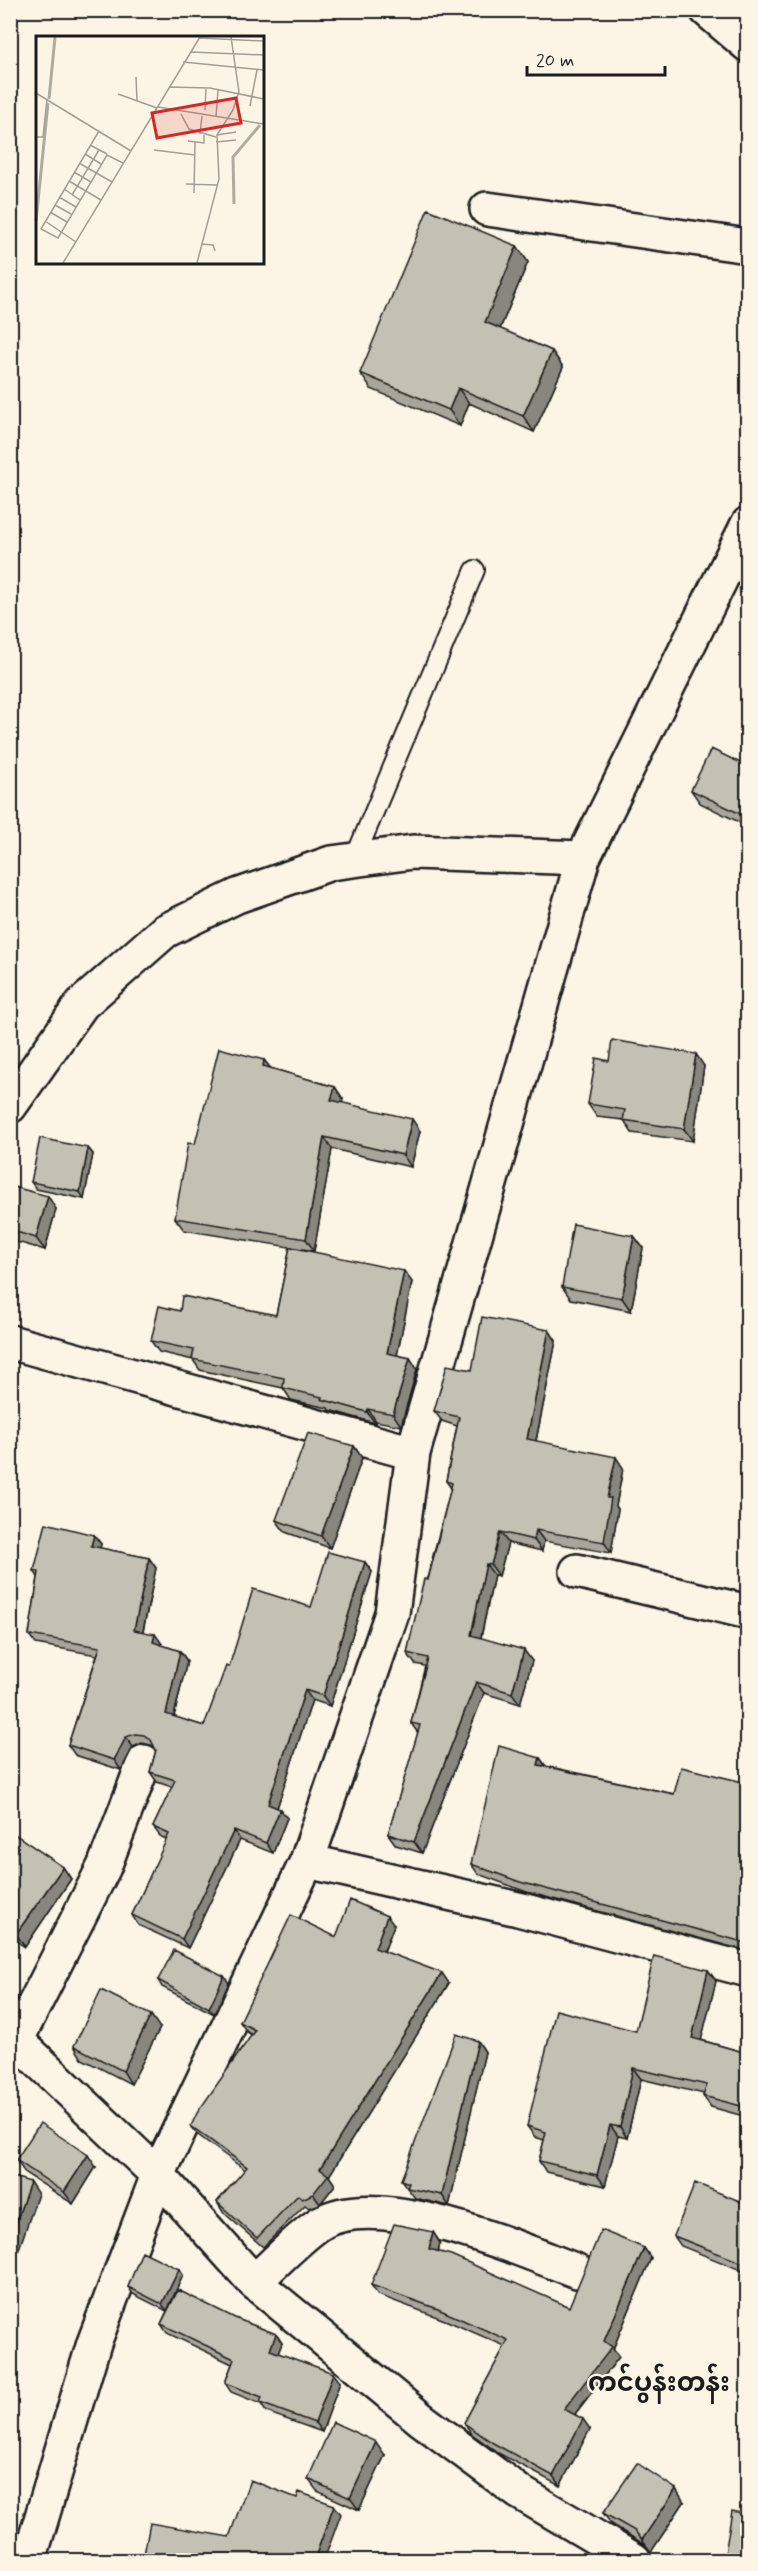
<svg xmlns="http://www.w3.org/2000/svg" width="758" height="2571" font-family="Mynerve,'Noto Sans Myanmar',sans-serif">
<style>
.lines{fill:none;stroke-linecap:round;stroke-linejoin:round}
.service-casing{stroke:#1c1c1c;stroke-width:22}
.minor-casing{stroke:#1c1c1c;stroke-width:38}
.tertiary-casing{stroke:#1c1c1c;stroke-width:38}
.service{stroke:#fcf5e5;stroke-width:18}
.minor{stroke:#fcf5e5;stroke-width:33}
.tertiary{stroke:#fcf5e5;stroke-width:33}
.wall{fill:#a9a59a;stroke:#1c1c1c;stroke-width:1.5}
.shaded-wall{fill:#89867d;stroke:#1c1c1c;stroke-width:1.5}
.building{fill:#c4c0b3;stroke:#1c1c1c;stroke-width:1.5}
.labels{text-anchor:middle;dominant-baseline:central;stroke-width:4.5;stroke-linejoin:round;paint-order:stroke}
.quarter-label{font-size:26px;font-weight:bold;fill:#1c1c1c;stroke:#fcf5e5}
.inset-river{fill:none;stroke:#b0aba1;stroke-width:3}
.inset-road{fill:none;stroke:#a29e95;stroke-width:1.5}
.view{fill:#d62828;fill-opacity:0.15;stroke:#d62828;stroke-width:3}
.inset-edge{fill:none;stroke:#1c1c1c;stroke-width:3}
</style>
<rect width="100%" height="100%" fill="#fcf5e5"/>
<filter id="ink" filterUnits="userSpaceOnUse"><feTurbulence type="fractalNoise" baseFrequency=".0167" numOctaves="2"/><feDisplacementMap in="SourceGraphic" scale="12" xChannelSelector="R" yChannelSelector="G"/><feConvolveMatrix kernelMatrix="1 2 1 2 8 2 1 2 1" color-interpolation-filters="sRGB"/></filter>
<g filter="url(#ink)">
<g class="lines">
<g class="service-casing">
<path id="service" d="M 354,860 L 475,570"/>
</g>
<g class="minor-casing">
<path id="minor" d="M 487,209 L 748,246
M 10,1106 L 82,1004 L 165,931 L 237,896 L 331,863 L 413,852 L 583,858
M 10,1342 L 413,1453
M 577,1571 L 748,1612
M 307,1861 L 518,1909 L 748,1970
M 10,2034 L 158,2175 L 254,2282 L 422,2420 L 519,2492 L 634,2560
M 16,2041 L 104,1867 L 144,1762
M 254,2282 C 273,2265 298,2238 319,2224 C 378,2187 516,2248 577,2271
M 29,2560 L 94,2343 L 158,2175 L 307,1861 L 392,1613 L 413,1453 L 583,858 L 748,524"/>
</g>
<g class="tertiary-casing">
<path id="tertiary" d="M 707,10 L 748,45"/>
</g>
<use href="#service" class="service"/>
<use href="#minor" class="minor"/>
<use href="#tertiary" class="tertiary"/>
</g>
<path class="wall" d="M 517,246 L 528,262 L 500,329 L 552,351 L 563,367 L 534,432 L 469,403 L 460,426 L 371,389 L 360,373 Z
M 747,766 L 747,826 L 700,803 L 691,790 Z
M 264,1060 L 270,1068 L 335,1087 L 343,1099 L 342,1103 L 420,1131 L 411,1167 L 332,1149 L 314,1251 L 291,1247 L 412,1282 L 397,1355 L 410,1358 L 417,1369 L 401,1426 L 376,1421 L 375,1423 L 329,1410 L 328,1408 L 291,1400 L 283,1388 L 200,1370 L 193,1360 L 159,1352 L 151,1341 L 180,1311 L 276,1315 L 290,1247 L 184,1230 L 175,1218 L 195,1144 Z
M 609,1061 L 704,1066 L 693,1141 L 632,1133 L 624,1120 L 597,1117 L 588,1104 Z
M 88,1148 L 93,1154 L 84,1199 L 36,1189 L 31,1182 Z
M 10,1186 L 56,1209 L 45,1250 L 10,1240 Z
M 634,1236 L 643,1248 L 631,1311 L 571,1299 L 562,1287 Z
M 549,1330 L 556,1341 L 536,1441 L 623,1468 L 616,1506 L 618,1509 L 611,1553 L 544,1541 L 542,1551 L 508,1543 L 499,1576 L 494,1575 L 481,1638 L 532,1661 L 520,1704 L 484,1693 L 422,1853 L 396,1845 L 388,1834 L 418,1733 L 411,1723 L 425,1666 L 415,1664 L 407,1653 L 451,1488 L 446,1481 L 457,1426 L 442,1421 L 434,1411 Z
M 354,1446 L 362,1458 L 330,1548 L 285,1532 L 276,1520 Z
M 94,1535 L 101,1544 L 100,1548 L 149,1558 L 156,1568 L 143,1632 L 162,1644 L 161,1645 L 180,1651 L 187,1661 L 174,1717 L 204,1726 L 229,1667 L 311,1607 L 365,1562 L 372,1572 L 330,1706 L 312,1700 L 277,1808 L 287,1818 L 273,1853 L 240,1840 L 188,1948 L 138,1925 L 132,1915 L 167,1840 L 160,1836 L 153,1827 L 172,1787 L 157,1782 L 150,1772 L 156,1750 L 154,1747 L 151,1745 L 142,1743 L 133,1747 L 121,1770 L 75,1755 L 68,1745 L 97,1655 L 36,1644 L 29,1635 L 38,1577 L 34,1571 Z
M 747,1756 L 747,1951 L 527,1892 L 478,1874 L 471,1864 L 540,1758 L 546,1766 L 674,1794 L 743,1782 Z
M 10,1831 L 63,1867 L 71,1879 L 25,1947 L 10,1937 Z
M 394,1925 L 384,1952 L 449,1983 L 329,2176 L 335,2185 L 320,2204 L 309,2208 L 305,2205 L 263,2247 L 223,2212 L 217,2202 L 245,2170 L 198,2135 L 191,2126 L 252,2035 L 247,2032 L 240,2022 L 336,1937 Z
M 708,1970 L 716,1981 L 701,2040 L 747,2053 L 747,2117 L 711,2107 L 703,2096 L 704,2094 L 641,2079 L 627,2138 L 618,2136 L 605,2186 L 546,2172 L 539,2161 L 544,2140 L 535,2137 L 527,2126 Z
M 158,1980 L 229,1983 L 214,2014 L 162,1987 Z
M 160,2028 L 131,2084 L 82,2059 L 74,2046 Z
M 478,2041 L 485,2052 L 449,2206 L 415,2198 L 401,2180 Z
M 16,2160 L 96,2167 L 73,2204 L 25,2173 Z
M 747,2204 L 747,2280 L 741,2270 L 681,2246 L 674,2236 Z
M 433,2232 L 440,2243 L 438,2252 L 569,2307 L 644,2248 L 651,2258 L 613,2349 L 619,2357 L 575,2414 L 590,2429 L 560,2486 L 500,2454 L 472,2434 L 464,2423 L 505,2346 L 445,2320 L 378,2295 L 371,2285 Z
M 179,2269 L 183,2275 L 168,2310 L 237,2319 L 276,2334 L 282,2343 L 278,2353 L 340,2382 L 322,2432 L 266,2412 L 261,2404 L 231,2392 L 225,2383 L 232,2364 L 167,2333 L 161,2324 L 167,2311 L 133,2294 L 128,2287 Z
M 385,2455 L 359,2510 L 317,2491 L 308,2479 Z
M 684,2502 L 651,2552 L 644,2544 L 612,2525 L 603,2513 Z"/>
<path class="shaded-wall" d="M 517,246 L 528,262 L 496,338 L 485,322 Z
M 552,351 L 563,367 L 534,432 L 523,416 Z
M 458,388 L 469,403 L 460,426 L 449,410 Z
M 696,1054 L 704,1066 L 693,1141 L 684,1129 Z
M 264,1060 L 273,1071 L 263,1066 Z
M 335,1087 L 343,1099 L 339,1112 L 331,1100 Z
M 412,1119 L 420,1131 L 411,1167 L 403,1155 Z
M 324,1137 L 332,1149 L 314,1251 L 306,1239 Z
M 88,1148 L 93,1154 L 84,1199 L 80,1192 Z
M 48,1196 L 56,1209 L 45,1250 L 36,1238 Z
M 634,1236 L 643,1248 L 631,1311 L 622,1298 Z
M 404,1271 L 412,1282 L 395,1365 L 387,1353 Z
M 549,1330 L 556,1341 L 534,1450 L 527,1439 Z
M 410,1358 L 417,1369 L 401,1426 L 393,1414 Z
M 368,1409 L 376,1421 L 375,1423 L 367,1412 Z
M 354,1446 L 362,1458 L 330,1548 L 321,1536 Z
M 616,1457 L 623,1468 L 616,1506 L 618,1509 L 611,1553 L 604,1542 L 607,1498 Z
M 536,1530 L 544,1541 L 542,1551 L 534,1540 Z
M 500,1532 L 508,1543 L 499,1576 L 491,1565 Z
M 94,1535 L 101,1544 L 98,1556 L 91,1546 Z
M 149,1558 L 156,1568 L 141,1640 L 134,1630 Z
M 365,1562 L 372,1572 L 330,1706 L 323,1696 Z
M 486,1564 L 494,1575 L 479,1646 L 471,1635 Z
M 155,1634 L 162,1644 L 160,1652 L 153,1642 Z
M 524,1650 L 532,1661 L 520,1704 L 512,1693 Z
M 180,1651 L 187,1661 L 172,1724 L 166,1714 Z
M 476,1682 L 484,1693 L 422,1853 L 414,1842 Z
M 305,1690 L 312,1700 L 275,1814 L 268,1804 Z
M 126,1737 L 133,1747 L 121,1770 L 114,1760 Z
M 540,1758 L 546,1767 L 538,1765 Z
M 280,1809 L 287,1818 L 273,1853 L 266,1843 Z
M 234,1830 L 240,1840 L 188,1948 L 182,1939 Z
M 63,1867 L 71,1879 L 25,1947 L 16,1934 Z
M 387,1916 L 394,1925 L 381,1958 L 375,1948 Z
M 708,1970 L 716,1981 L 699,2049 L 692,2038 Z
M 442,1973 L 449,1983 L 329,2176 L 335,2185 L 320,2204 L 313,2194 L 320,2169 Z
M 224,1976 L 229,1983 L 214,2014 L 209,2008 Z
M 151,2015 L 160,2028 L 131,2084 L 123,2071 Z
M 478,2041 L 485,2052 L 449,2206 L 442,2195 Z
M 633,2068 L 641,2079 L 627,2138 L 620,2127 Z
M 747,2098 L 747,2111 L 745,2107 Z
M 610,2125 L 618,2136 L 605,2186 L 597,2175 Z
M 88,2155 L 96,2167 L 73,2204 L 64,2192 Z
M 30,2182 L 38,2194 L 10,2275 L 10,2239 Z
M 433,2232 L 440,2243 L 436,2260 L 429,2249 Z
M 644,2248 L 651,2258 L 613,2349 L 619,2357 L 571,2419 L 564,2409 L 604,2341 Z
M 179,2269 L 183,2275 L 167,2311 L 162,2304 Z
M 276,2334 L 282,2343 L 276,2359 L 270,2350 Z
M 333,2373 L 340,2382 L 322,2432 L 315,2423 Z
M 583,2419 L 590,2429 L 560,2486 L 553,2476 Z
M 376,2442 L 385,2455 L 359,2510 L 350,2498 Z
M 676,2489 L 684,2502 L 651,2552 L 642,2540 Z
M 334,2505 L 341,2514 L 324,2560 L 314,2560 Z"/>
<path class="building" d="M 428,209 L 517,246 L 485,322 L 552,351 L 523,416 L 458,388 L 449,410 L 360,373 Z
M 711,749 L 747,766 L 747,817 L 691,790 Z
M 612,1040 L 696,1054 L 684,1129 L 623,1120 L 625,1110 L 588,1104 L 596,1058 L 609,1061 Z
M 219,1048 L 264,1060 L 263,1066 L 335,1087 L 331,1100 L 412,1119 L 403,1155 L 324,1137 L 306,1239 L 175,1218 L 188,1143 L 195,1144 Z
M 40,1138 L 88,1148 L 80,1192 L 31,1182 Z
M 10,1186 L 48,1196 L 36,1238 L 10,1230 Z
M 573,1224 L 634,1236 L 622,1298 L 562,1287 Z
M 290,1247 L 404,1271 L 387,1353 L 410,1358 L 393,1414 L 368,1409 L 367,1412 L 321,1399 L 322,1397 L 283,1388 L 284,1378 L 192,1359 L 194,1350 L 151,1341 L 159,1306 L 180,1311 L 182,1296 L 276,1315 Z
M 482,1317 L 549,1330 L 527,1439 L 616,1457 L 607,1498 L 611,1498 L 604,1542 L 536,1530 L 534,1540 L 500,1532 L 491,1565 L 486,1564 L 471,1635 L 524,1650 L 512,1693 L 476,1682 L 414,1842 L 388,1834 L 420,1725 L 411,1723 L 428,1658 L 407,1653 L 424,1579 L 428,1580 L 452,1483 L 446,1481 L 459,1417 L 434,1411 L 447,1365 L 472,1370 Z
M 308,1433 L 354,1446 L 321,1536 L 276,1520 Z
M 46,1523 L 94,1535 L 91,1546 L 149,1558 L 134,1630 L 155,1634 L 153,1642 L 180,1651 L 166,1714 L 204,1726 L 226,1666 L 229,1667 L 253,1589 L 311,1607 L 328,1552 L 365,1562 L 323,1696 L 305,1690 L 268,1804 L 280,1809 L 266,1843 L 234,1830 L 182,1939 L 132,1915 L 169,1834 L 153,1827 L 175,1780 L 150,1772 L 156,1750 L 151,1740 L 144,1735 L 135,1734 L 126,1737 L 114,1760 L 68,1745 L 100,1647 L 29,1635 L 39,1572 L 34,1571 Z
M 499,1746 L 540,1758 L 538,1765 L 674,1794 L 681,1767 L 743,1782 L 747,1756 L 747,1943 L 520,1882 L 471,1864 Z
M 10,1831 L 63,1867 L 16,1934 L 10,1931 Z
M 350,1900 L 387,1916 L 375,1948 L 442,1973 L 320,2169 L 328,2175 L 313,2194 L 302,2199 L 298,2195 L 257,2238 L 217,2202 L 247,2167 L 191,2126 L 197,2113 L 255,2030 L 240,2022 L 291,1915 L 336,1937 Z
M 174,1950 L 224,1976 L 209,2008 L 158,1980 Z
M 654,1956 L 708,1970 L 692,2038 L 747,2053 L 747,2098 L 745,2107 L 703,2096 L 707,2085 L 633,2068 L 620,2127 L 610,2125 L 597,2175 L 539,2161 L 546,2132 L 527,2126 L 556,2010 L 636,2031 Z
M 101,1990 L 151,2015 L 123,2071 L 74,2046 Z
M 456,2034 L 478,2041 L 442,2195 L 407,2188 L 409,2183 L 401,2180 Z
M 40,2123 L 88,2155 L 64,2192 L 16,2160 Z
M 10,2176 L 30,2182 L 10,2239 Z
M 695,2183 L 747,2204 L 747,2274 L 741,2271 L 745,2264 L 674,2236 Z
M 394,2224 L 433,2232 L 429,2249 L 451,2255 L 569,2307 L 601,2230 L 644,2248 L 604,2341 L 612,2347 L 564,2409 L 583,2419 L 553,2476 L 493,2443 L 464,2423 L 508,2340 L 438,2309 L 371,2285 Z
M 142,2251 L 179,2269 L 162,2304 L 128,2287 Z
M 178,2290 L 237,2319 L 276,2334 L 270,2350 L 333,2373 L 315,2423 L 260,2403 L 262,2397 L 225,2383 L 234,2359 L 161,2324 Z
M 333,2422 L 376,2442 L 350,2498 L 308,2479 Z
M 637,2463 L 676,2489 L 642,2540 L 635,2531 L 603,2513 Z
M 250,2480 L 297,2498 L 299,2492 L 334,2505 L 314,2560 L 143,2560 L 150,2523 L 229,2537 Z
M 732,2511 L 747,2514 L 747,2560 L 724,2560 Z"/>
</g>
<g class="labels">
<g class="quarter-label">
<text x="659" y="2384">ကင်ပွန်းတန်း</text>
</g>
</g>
<g transform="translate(36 36)">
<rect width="228" height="228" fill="#fcf5e5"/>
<path class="inset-river" d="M 13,63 L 19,1M 198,168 L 197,121 L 224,89M 0,185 L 12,67"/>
<path class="inset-road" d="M 163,2 L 228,5M 155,16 L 228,19M 147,26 L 228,34M 100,41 L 101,65M 133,51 L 174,52 L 228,63M 0,57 L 95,115M 82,58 L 121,72M 214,70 L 221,34M 122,71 L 228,88M 169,74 L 170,52M 145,78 L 153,93 L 180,101M 180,81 L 182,54M 63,95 L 5,193 L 22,202 L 71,119 L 87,127M 164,98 L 166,80M 181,99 L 200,96M 0,101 L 7,101 L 11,63M 152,105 L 168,107 L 168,99M 180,106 L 200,104M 54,109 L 71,118M 118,114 L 159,119M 49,118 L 65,128M 43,127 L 76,146M 38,136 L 55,146M 33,145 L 65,164M 150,148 L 181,149M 28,153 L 44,164M 158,157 L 159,106M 36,159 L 63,114M 23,161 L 40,171M 19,169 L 35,178M 14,176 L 31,186M 9,185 L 40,206M 165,208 L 177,209 L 179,215M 27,227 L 164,1M 161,227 L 183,143 L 181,99 L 197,74 L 203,56 L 195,1"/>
<path class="view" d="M 200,62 L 205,87 L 121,102 L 116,77 Z"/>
<rect width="228" height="228" class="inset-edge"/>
</g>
<rect width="758" height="2571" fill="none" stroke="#fcf5e5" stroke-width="36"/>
<rect x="18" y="18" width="722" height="2535" fill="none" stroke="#1c1c1c" stroke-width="2" filter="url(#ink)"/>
<path d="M527 66v9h138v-9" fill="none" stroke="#1c1c1c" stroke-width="3"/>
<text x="536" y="66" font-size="18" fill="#1c1c1c" stroke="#fcf5e5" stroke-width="4.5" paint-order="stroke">20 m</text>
</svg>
